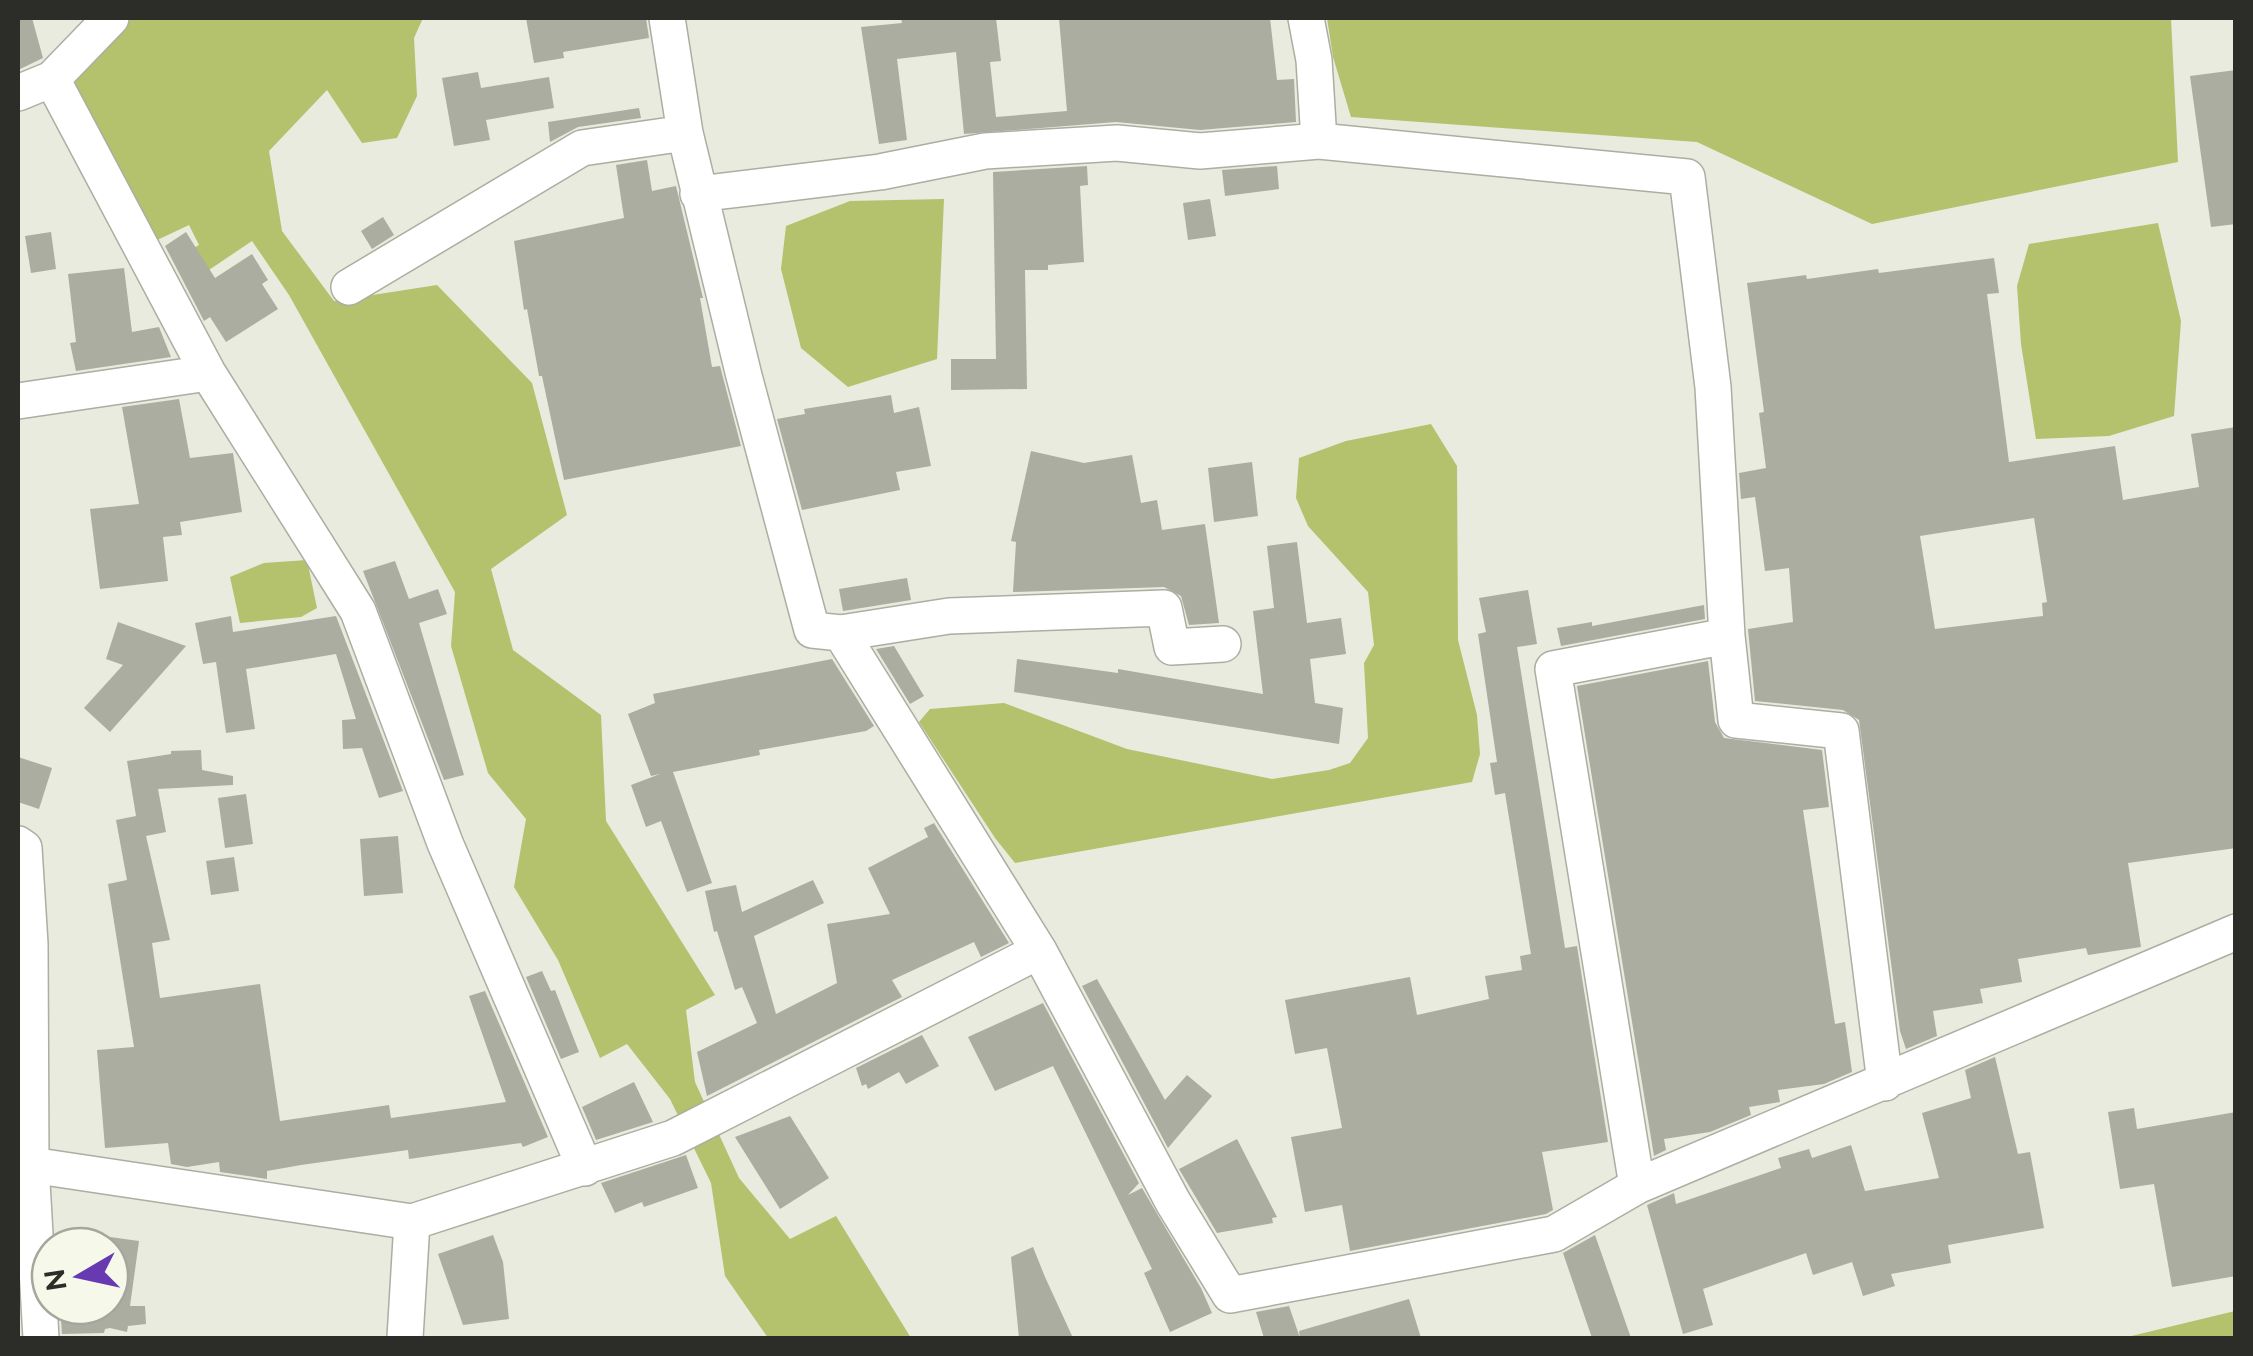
<svg xmlns="http://www.w3.org/2000/svg" width="2253" height="1356" font-family="Raleway,sans-serif">
<style>
.water{fill:#b4c16d}
.building{fill:#aaada0;fill-rule:evenodd}
.lines{fill:none;stroke-linecap:round;stroke-linejoin:round}
.minor-casing{stroke:#abaea1;stroke-width:38}
.minor{stroke:#fff;stroke-width:35}
</style>
<rect width="100%" height="100%" fill="#e8ebdd"/>
<path class="water" d="M 124,18 L 423,18 L 414,38 L 417,96 L 397,138 L 362,143 L 327,90 L 269,151 L 282,231 L 334,301 L 437,285 L 532,383 L 567,515 L 491,569 L 513,650 L 601,715 L 606,821 L 715,995 L 686,1010 L 695,1082 L 739,1178 L 790,1239 L 836,1216 L 911,1338 L 768,1338 L 725,1276 L 711,1183 L 670,1099 L 627,1044 L 600,1058 L 558,960 L 514,887 L 526,819 L 488,773 L 451,646 L 455,592 L 289,295 L 252,241 L 203,274 L 190,250 L 199,245 L 189,225 L 153,242 L 71,77 Z
M 1327,18 L 2171,18 L 2178,162 L 1872,224 L 1697,142 L 1351,117 L 1333,57 Z
M 944,199 L 937,359 L 848,387 L 801,348 L 781,269 L 786,226 L 850,201 Z
M 2158,223 L 2181,321 L 2174,416 L 2109,436 L 2036,439 L 2021,344 L 2017,286 L 2029,244 Z
M 1431,424 L 1457,466 L 1458,640 L 1477,715 L 1480,754 L 1472,782 L 1015,863 L 995,838 L 919,722 L 930,709 L 1004,703 L 1127,749 L 1272,779 L 1329,770 L 1350,763 L 1368,738 L 1364,663 L 1374,645 L 1368,592 L 1308,526 L 1296,498 L 1299,458 L 1346,441 Z
M 307,560 L 317,608 L 301,617 L 240,623 L 230,577 L 264,563 Z
M 2235,1311 L 2235,1338 L 2123,1338 Z"/>
<path class="building" d="M 18,18 L 32,18 L 43,58 L 18,70 Z
M 526,18 L 646,18 L 649,38 L 563,52 L 564,58 L 534,63 Z
M 901,18 L 996,18 L 1001,61 L 990,62 L 996,117 L 1067,111 L 1059,18 L 1270,18 L 1277,80 L 1294,79 L 1296,122 L 1200,130 L 1116,122 L 964,134 L 956,52 L 897,59 L 907,140 L 879,144 L 861,27 L 902,23 Z
M 2236,70 L 2236,224 L 2211,227 L 2190,76 Z
M 478,72 L 481,88 L 549,77 L 554,108 L 486,120 L 490,140 L 454,146 L 442,78 Z
M 639,108 L 641,118 L 578,127 L 550,142 L 548,122 Z
M 647,160 L 652,191 L 676,186 L 703,298 L 700,298 L 712,367 L 720,366 L 741,446 L 564,480 L 542,376 L 539,376 L 527,309 L 524,310 L 514,241 L 624,218 L 616,165 Z
M 1087,166 L 1088,185 L 1080,186 L 1084,262 L 1048,265 L 1048,270 L 1025,270 L 1027,389 L 951,390 L 951,359 L 996,359 L 993,172 Z
M 1277,166 L 1279,189 L 1225,196 L 1222,170 Z
M 1210,199 L 1216,236 L 1188,240 L 1183,203 Z
M 383,217 L 394,235 L 372,249 L 361,231 Z
M 51,232 L 56,269 L 31,273 L 25,236 Z
M 186,232 L 215,278 L 252,254 L 268,280 L 262,284 L 278,309 L 226,342 L 210,317 L 204,321 L 165,246 Z
M 1994,258 L 1999,293 L 1987,294 L 2009,462 L 2115,446 L 2123,500 L 2199,487 L 2191,434 L 2236,427 L 2236,848 L 2128,863 L 2141,947 L 2088,955 L 2086,948 L 2018,959 L 2022,982 L 1980,989 L 1983,1003 L 1933,1011 L 1937,1036 L 1906,1049 L 1900,1031 L 1859,720 L 1843,710 L 1755,701 L 1748,629 L 1793,622 L 1789,568 L 1765,571 L 1755,497 L 1741,499 L 1739,473 L 1766,468 L 1759,413 L 1764,412 L 1747,283 L 1806,275 L 1807,279 L 1878,269 L 1879,273 ZM 2034,518 L 2047,602 L 2042,603 L 2043,616 L 1935,629 L 1920,536 Z
M 124,268 L 132,332 L 159,327 L 171,357 L 76,371 L 70,343 L 76,342 L 68,274 Z
M 891,395 L 894,413 L 919,407 L 931,466 L 896,472 L 900,490 L 802,510 L 777,419 L 805,414 L 804,409 Z
M 179,399 L 190,458 L 233,453 L 242,512 L 180,522 L 182,535 L 163,537 L 168,581 L 100,589 L 90,509 L 139,504 L 122,407 Z
M 1031,451 L 1084,463 L 1132,455 L 1141,503 L 1157,500 L 1162,530 L 1205,524 L 1219,623 L 1189,625 L 1181,596 L 1164,587 L 1013,592 L 1016,542 L 1011,541 Z
M 1252,462 L 1258,516 L 1214,522 L 1208,468 Z
M 1297,542 L 1307,623 L 1341,618 L 1346,654 L 1310,659 L 1315,703 L 1343,708 L 1339,744 L 1014,692 L 1017,659 L 1118,673 L 1118,669 L 1263,694 L 1253,611 L 1274,608 L 1267,546 Z
M 395,561 L 409,599 L 438,589 L 447,614 L 419,623 L 464,775 L 444,780 L 363,571 Z
M 907,578 L 911,600 L 843,611 L 839,589 Z
M 1528,590 L 1537,644 L 1517,647 L 1565,948 L 1577,946 L 1608,1142 L 1542,1152 L 1553,1210 L 1546,1214 L 1350,1251 L 1342,1205 L 1305,1212 L 1291,1137 L 1342,1128 L 1327,1048 L 1295,1054 L 1285,1000 L 1410,977 L 1417,1015 L 1489,999 L 1485,976 L 1522,970 L 1520,956 L 1531,954 L 1505,793 L 1495,795 L 1490,763 L 1497,762 L 1478,634 L 1486,632 L 1479,598 Z
M 1704,605 L 1705,619 L 1561,646 L 1557,628 L 1592,622 L 1592,626 Z
M 231,616 L 233,632 L 336,616 L 403,791 L 379,798 L 362,748 L 343,749 L 342,720 L 356,719 L 336,654 L 246,669 L 255,729 L 226,733 L 216,662 L 203,664 L 195,623 Z
M 118,622 L 186,646 L 110,732 L 84,708 L 123,665 L 106,659 Z
M 894,646 L 924,696 L 910,704 L 876,649 Z
M 832,659 L 874,726 L 866,731 L 759,750 L 760,755 L 673,772 L 712,883 L 687,892 L 661,821 L 646,827 L 631,785 L 660,774 L 651,776 L 628,714 L 655,703 L 653,694 Z
M 1708,661 L 1715,722 L 1724,738 L 1822,750 L 1829,807 L 1803,810 L 1835,1024 L 1845,1022 L 1852,1072 L 1824,1084 L 1778,1090 L 1780,1102 L 1749,1107 L 1751,1115 L 1710,1132 L 1664,1139 L 1666,1150 L 1654,1156 L 1577,686 Z
M 201,750 L 202,770 L 233,776 L 233,785 L 158,789 L 166,832 L 146,836 L 170,940 L 152,943 L 160,998 L 260,984 L 280,1121 L 389,1105 L 391,1118 L 506,1102 L 469,996 L 485,991 L 548,1137 L 523,1147 L 521,1143 L 409,1159 L 408,1150 L 301,1165 L 267,1171 L 267,1179 L 220,1172 L 219,1162 L 187,1167 L 171,1164 L 168,1143 L 105,1148 L 97,1050 L 134,1047 L 108,884 L 127,880 L 116,820 L 136,816 L 127,761 L 171,754 L 171,751 Z
M 18,757 L 52,768 L 39,809 L 18,802 Z
M 246,794 L 253,844 L 225,848 L 218,798 Z
M 934,823 L 1009,943 L 981,957 L 974,942 L 892,980 L 902,997 L 707,1096 L 697,1052 L 757,1023 L 742,987 L 735,990 L 717,931 L 714,932 L 705,891 L 736,885 L 742,912 L 813,880 L 824,903 L 754,936 L 776,1014 L 837,983 L 827,924 L 890,914 L 868,868 L 928,837 L 924,828 Z
M 398,836 L 403,893 L 364,896 L 360,839 Z
M 234,857 L 239,891 L 211,895 L 206,861 Z
M 542,971 L 551,991 L 555,990 L 579,1052 L 561,1059 L 526,977 Z
M 1097,979 L 1165,1100 L 1187,1075 L 1212,1096 L 1168,1148 L 1082,986 Z
M 1043,1003 L 1139,1183 L 1128,1195 L 1142,1188 L 1201,1288 L 1212,1313 L 1170,1332 L 1144,1273 L 1152,1269 L 1053,1066 L 995,1091 L 968,1037 Z
M 922,1035 L 939,1066 L 906,1084 L 899,1072 L 868,1089 L 866,1084 L 862,1086 L 856,1068 Z
M 1995,1057 L 2018,1154 L 2030,1152 L 2044,1228 L 1948,1245 L 1951,1263 L 1891,1274 L 1895,1286 L 1863,1296 L 1852,1262 L 1813,1275 L 1806,1253 L 1703,1289 L 1713,1325 L 1683,1334 L 1647,1205 L 1674,1193 L 1676,1204 L 1781,1168 L 1778,1158 L 1809,1149 L 1812,1158 L 1851,1145 L 1865,1191 L 1939,1178 L 1922,1113 L 1971,1098 L 1965,1070 Z
M 634,1082 L 653,1122 L 596,1140 L 582,1107 Z
M 2134,1108 L 2137,1129 L 2236,1112 L 2236,1276 L 2172,1287 L 2154,1184 L 2120,1189 L 2108,1112 Z
M 790,1116 L 829,1178 L 780,1209 L 735,1137 Z
M 1237,1139 L 1277,1217 L 1272,1218 L 1273,1223 L 1217,1233 L 1179,1169 Z
M 686,1155 L 698,1188 L 644,1207 L 642,1202 L 615,1213 L 601,1183 Z
M 493,1235 L 503,1262 L 509,1319 L 463,1325 L 438,1254 Z
M 1595,1235 L 1631,1338 L 1592,1338 L 1563,1253 Z
M 110,1237 L 139,1241 L 130,1306 L 145,1306 L 146,1324 L 128,1326 L 127,1332 L 110,1328 L 105,1329 L 104,1333 L 62,1334 L 60,1306 L 110,1306 Z
M 1033,1247 L 1045,1277 L 1073,1338 L 1019,1338 L 1011,1257 Z
M 1409,1299 L 1421,1338 L 1300,1338 L 1299,1331 Z
M 1289,1306 L 1300,1338 L 1264,1338 L 1256,1312 Z"/>
<g class="lines">
<g class="minor-casing">
<path id="minor" d="M 111,18 L 52,79 L 208,373 L 358,611 L 445,843 L 585,1168
M 667,18 L 685,133
M 1306,18 L 1314,60 L 1319,141
M 18,93 L 52,79
M 698,194 L 880,172 L 985,151 L 1117,143 L 1200,151 L 1319,141 L 1687,177 L 1713,387 L 1727,636 L 1736,720 L 1841,731 L 1885,1083
M 349,287 L 582,148 L 685,133 L 744,376 L 812,630 L 841,633 L 1039,951
M 18,401 L 208,373
M 841,633 L 949,616 L 1164,608 L 1172,647 L 1223,644
M 18,844 L 24,848 L 30,944 L 31,1165 L 41,1338
M 31,1165 L 412,1222
M 1637,1186 L 1553,669 L 1727,636
M 405,1338 L 412,1222 L 673,1138 L 1039,951 L 1173,1202 L 1230,1295 L 1554,1234 L 1637,1186 L 2236,932"/>
</g>
<use href="#minor" class="minor"/>
</g>
<rect width="2253" height="1356" fill="none" stroke="#2c2d28" stroke-width="40"/>
<g transform="translate(80 1276) rotate(261)"><circle r="48" fill="#f6f8ea" stroke="#a5a79c" stroke-width="2.5"/>
<path d="M0-8L18 38L0 25L-18 38Z" fill="#673ab1"/>
<text y="-15" font-size="28" font-weight="bold" text-anchor="middle" fill="#2c2d28">N</text>
</g>
</svg>
